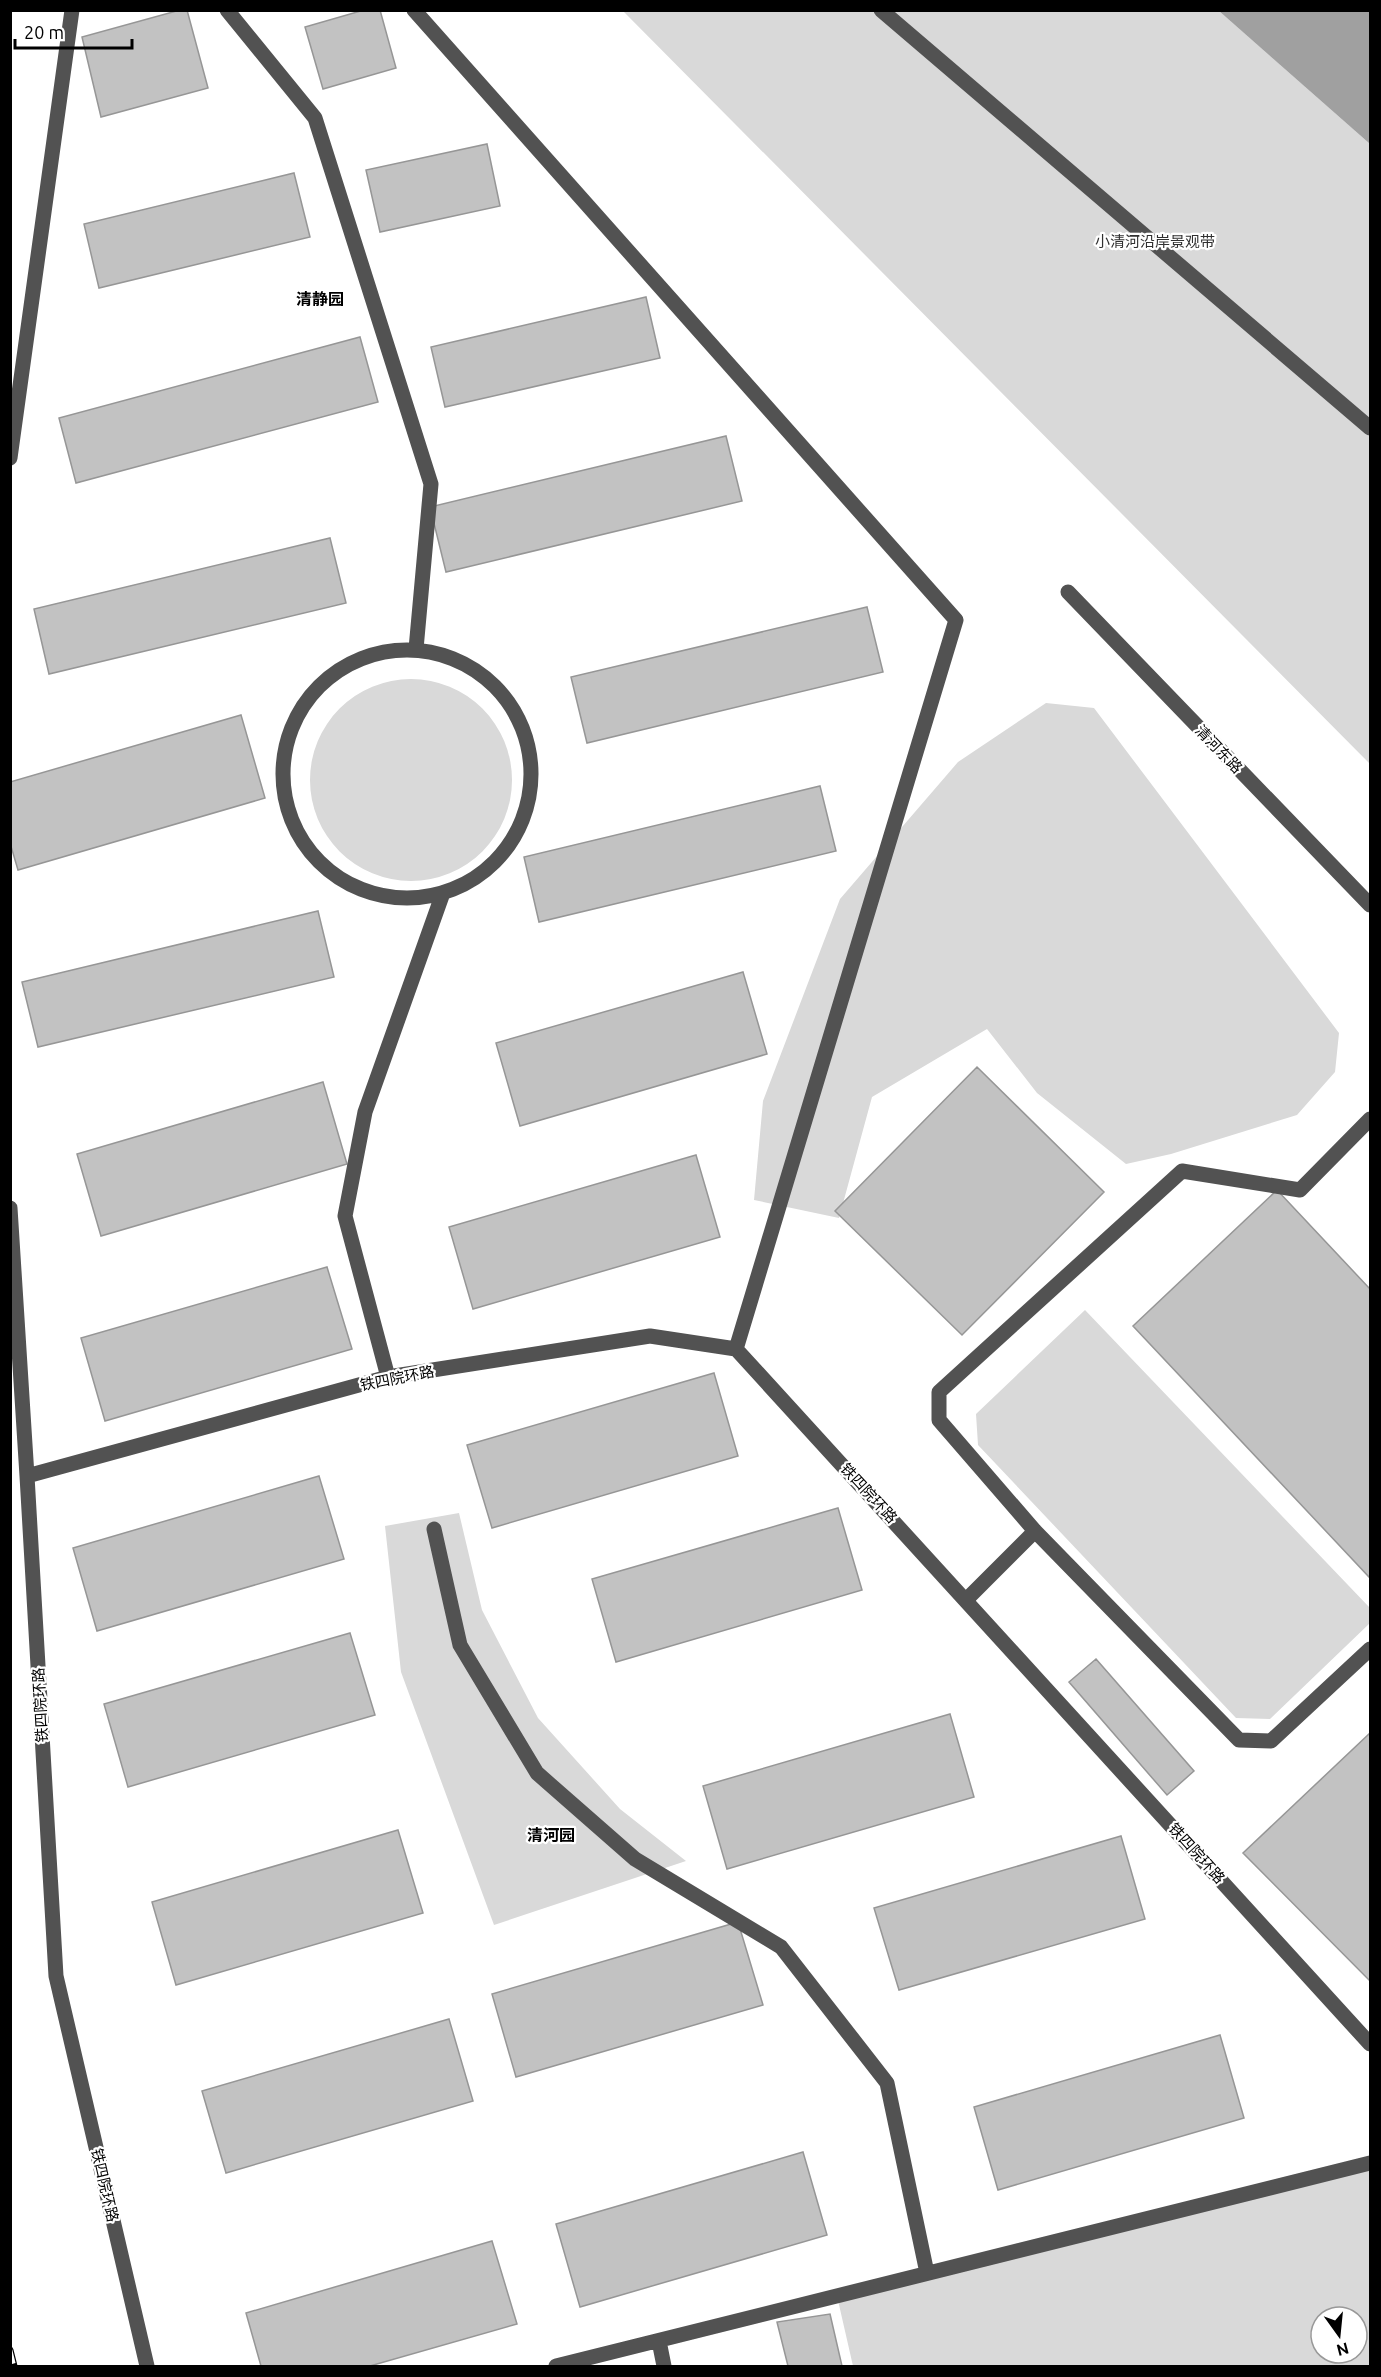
<svg xmlns="http://www.w3.org/2000/svg" width="1381" height="2377" font-family="Ubuntu,'Noto Sans SC',sans-serif">
<style>
.green{fill:#d9d9d9;fill-rule:evenodd}
.water{fill:#a0a0a0}
.building{fill:#c2c2c2;stroke:#969696;stroke-width:1.5}
.lines{fill:none;stroke-linecap:round;stroke-linejoin:round}
.minor{stroke:#525252;stroke-width:15}
.rail-casing{stroke:#000;stroke-width:7}
.rail{stroke:#fff;stroke-width:4.5;stroke-dasharray:14;stroke-linecap:butt}
.labels{text-anchor:middle;dominant-baseline:central;stroke-width:4.5;stroke-linejoin:round;paint-order:stroke}
.park-label{font-size:15px;fill:#303030;stroke:#fff}
.street-label{font-size:15px;fill:#000;stroke:#fff}
.neighbourhood-label{font-size:16px;font-weight:bold;fill:#000;stroke:#fff}
</style>
<rect width="100%" height="100%" fill="#fff"/>
<path class="green" d="M 623,11 L 1219,11 L 1370,144 L 1370,764 Z
M310 780a101 101 0 1 1 202 0a101 101 0 1 1-202 0Z
M 1046,703 L 1094,708 L 1339,1033 L 1335,1072 L 1297,1115 L 1171,1154 L 1126,1164 L 1037,1093 L 987,1029 L 872,1097 L 839,1218 L 754,1200 L 763,1101 L 840,899 L 958,762 Z
M 1085,1310 L 1370,1608 L 1370,1623 L 1270,1719 L 1236,1718 L 978,1445 L 976,1414 Z
M 459,1513 L 482,1610 L 538,1718 L 620,1809 L 686,1861 L 494,1925 L 401,1672 L 385,1526 Z
M 1370,2162 L 1370,2366 L 853,2366 L 837,2296 ZM 1321,2317 L 1357,2317 L 1357,2353 L 1321,2353 Z"/>
<path class="water" d="M 1219,11 L 1370,11 L 1370,144 Z"/>
<path class="building" d="M 180,10 L 187,10 L 208,88 L 101,117 L 82,37 Z
M 364,10 L 380,10 L 396,68 L 323,89 L 305,27 Z
M 487,144 L 500,206 L 380,232 L 366,170 Z
M 294,173 L 310,237 L 99,288 L 84,224 Z
M 646,297 L 660,358 L 445,407 L 431,347 Z
M 360,337 L 378,402 L 76,483 L 59,418 Z
M 726,436 L 742,501 L 446,572 L 430,507 Z
M 330,538 L 346,603 L 49,674 L 34,609 Z
M 867,607 L 883,672 L 587,743 L 571,677 Z
M 241,715 L 265,798 L 18,870 L 10,843 L 10,782 Z
M 820,786 L 836,851 L 539,922 L 524,857 Z
M 318,911 L 334,977 L 38,1047 L 22,982 Z
M 743,972 L 767,1054 L 520,1126 L 496,1043 Z
M 977,1067 L 1104,1192 L 962,1335 L 835,1211 Z
M 323,1082 L 347,1164 L 101,1236 L 77,1154 Z
M 696,1155 L 720,1237 L 473,1309 L 449,1227 Z
M 1277,1190 L 1370,1289 L 1370,1578 L 1133,1326 Z
M 327,1267 L 352,1349 L 105,1421 L 81,1338 Z
M 714,1373 L 738,1456 L 492,1528 L 467,1445 Z
M 319,1476 L 344,1559 L 97,1631 L 73,1548 Z
M 838,1508 L 862,1590 L 616,1662 L 592,1579 Z
M 350,1633 L 375,1715 L 128,1787 L 104,1704 Z
M 1096,1659 L 1194,1771 L 1167,1795 L 1069,1682 Z
M 950,1714 L 974,1797 L 727,1869 L 703,1786 Z
M 1370,1733 L 1370,1981 L 1243,1853 Z
M 398,1830 L 423,1913 L 176,1985 L 152,1902 Z
M 1121,1836 L 1145,1919 L 899,1990 L 874,1908 Z
M 738,1922 L 763,2005 L 516,2077 L 492,1994 Z
M 449,2019 L 473,2101 L 226,2173 L 202,2091 Z
M 1220,2035 L 1244,2118 L 998,2190 L 974,2107 Z
M 803,2152 L 827,2235 L 580,2307 L 556,2224 Z
M 492,2241 L 517,2324 L 370,2366 L 261,2366 L 246,2313 Z
M 830,2314 L 842,2366 L 788,2366 L 777,2322 Z"/>
<g class="lines">
<path class="minor" d="M 227,10 L 315,118 L 431,484 L 416,649
M 414,10 L 956,620 L 736,1349
M 881,10 L 1370,428
M 10,458 L 72,10
M 1068,592 L 1370,905
M283 774a124 124 0 1 1 248 0a124 124 0 1 1-248 0Z
M 10,1208 L 27,1476
M 388,1377 L 345,1216 L 365,1112 L 443,893
M 434,1529 L 460,1645 L 537,1773 L 635,1859 L 781,1947 L 887,2083 L 927,2273
M 1035,1531 L 1239,1740 L 1271,1741 L 1370,1649
M 967,1599 L 1035,1531 L 939,1420 L 939,1392 L 1182,1171 L 1300,1190 L 1370,1119
M 659,2341 L 664,2366
M 147,2366 L 56,1976 L 27,1476 L 388,1377 L 650,1336 L 736,1349 L 1370,2044
M 556,2366 L 1370,2163"/>
<g class="rail-casing">
<path id="rail" d="M 10,2350 L 14,2366"/>
</g>
<use href="#rail" class="rail"/>
</g>
<g class="labels">
<g class="park-label">
<text x="1155" y="241">小清河沿岸景观带</text>
</g>
<g class="street-label">
<text transform="translate(1219 749) rotate(46)">清河东路</text>
<text transform="translate(397 1378) rotate(-11)">铁四院环路</text>
<text transform="translate(869 1493) rotate(47)">铁四院环路</text>
<text transform="translate(40 1705) rotate(-93)">铁四院环路</text>
<text transform="translate(1197 1853) rotate(48)">铁四院环路</text>
<text transform="translate(105 2185) rotate(77)">铁四院环路</text>
</g>
<g class="neighbourhood-label">
<text x="320" y="299">清静园</text>
<text x="551" y="1835">清河园</text>
</g>
</g>
<rect width="1381" height="2377" fill="none" stroke="#000000" stroke-width="24"/>
<g transform="translate(1339 2335) rotate(165)"><circle r="28" fill="#ffffff" stroke="#999999" stroke-width="1.5"/>
<path d="M0-4.5L10 22L0 15L-10 22Z" fill="#000000"/>
<text y="-9" font-size="16" font-weight="bold" text-anchor="middle" fill="#000000">N</text>
</g>
<path d="M15 39v9h117v-9" fill="none" stroke="#000000" stroke-width="3"/>
<text x="24" y="39" font-size="18" fill="#000000" stroke="#ffffff" stroke-width="4.5" paint-order="stroke">20 m</text>
</svg>
